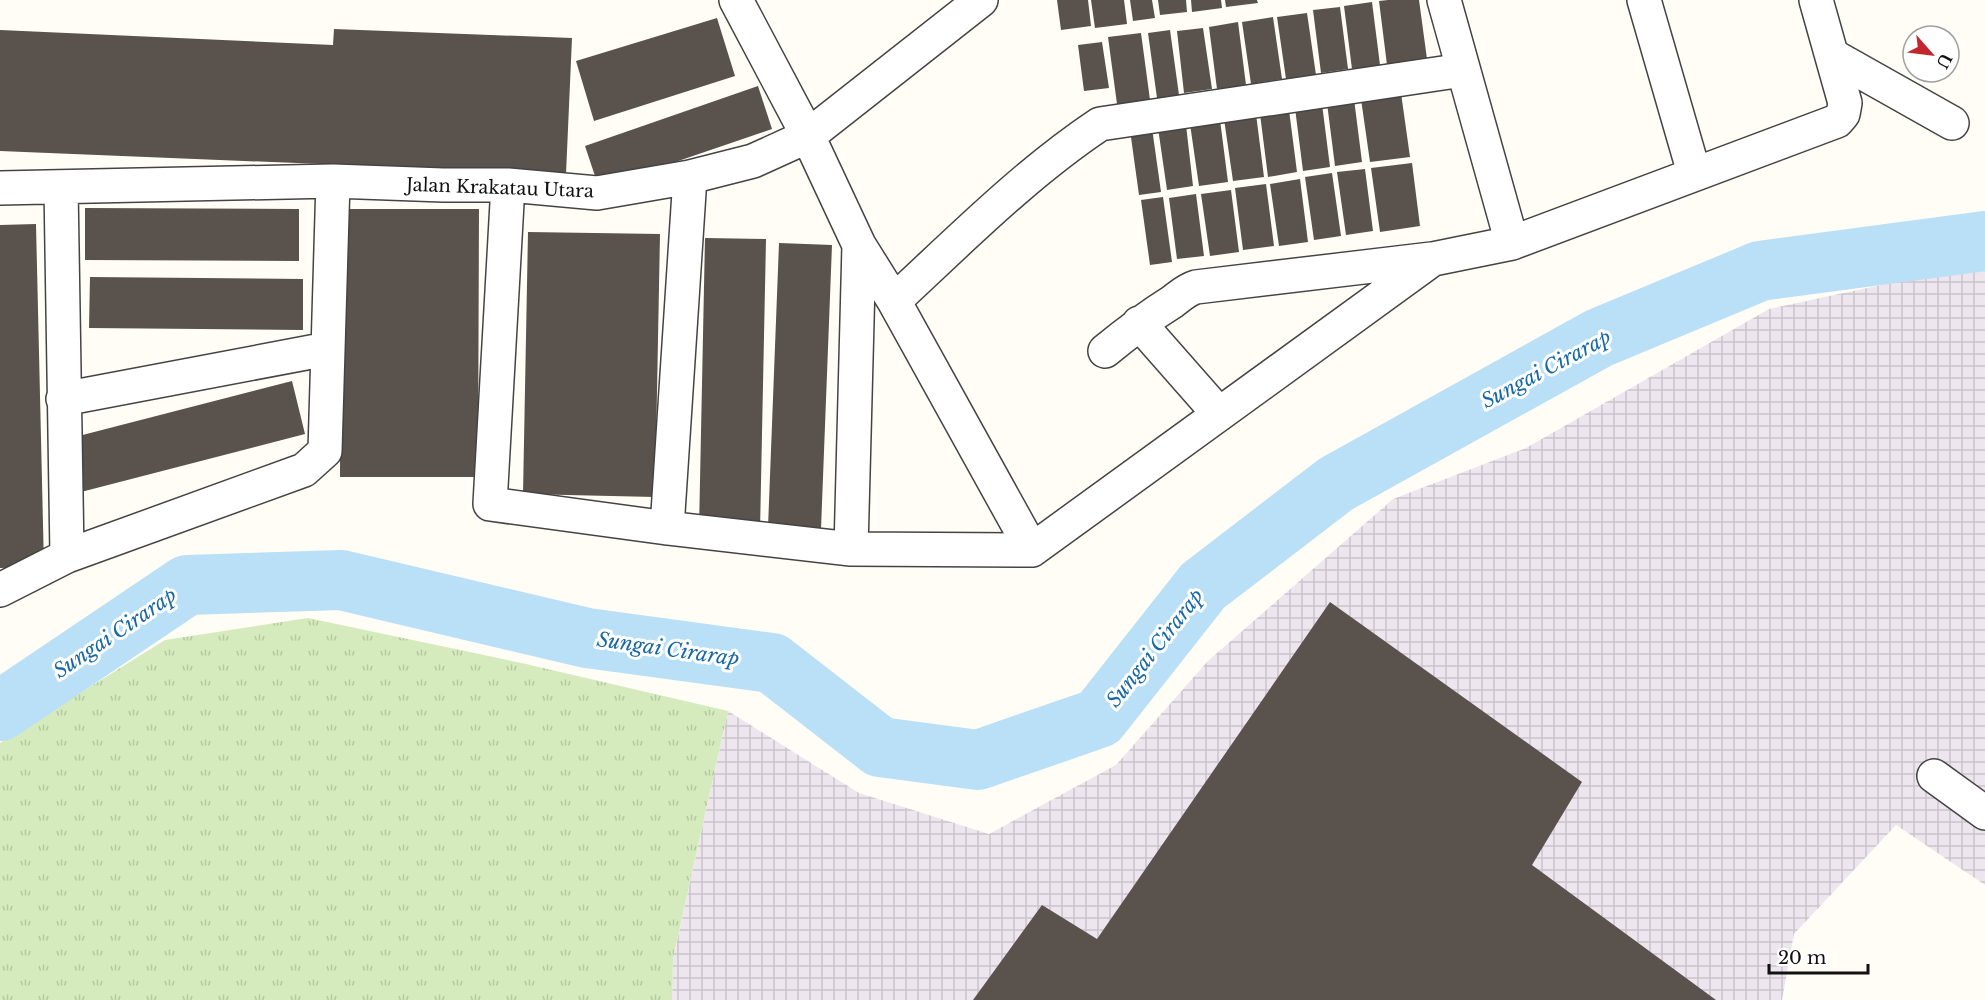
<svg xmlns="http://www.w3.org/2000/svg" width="1985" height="1000" font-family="'Libre Baskerville',serif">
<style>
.industrial{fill:url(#industrial-grid)}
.grass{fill:url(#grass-tufts)}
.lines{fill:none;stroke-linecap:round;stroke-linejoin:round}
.river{stroke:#b9e0f7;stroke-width:60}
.building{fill:#5a524d}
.minor-casing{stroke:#444;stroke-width:36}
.minor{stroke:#fff;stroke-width:33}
.labels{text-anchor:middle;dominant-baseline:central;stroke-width:6;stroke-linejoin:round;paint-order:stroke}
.street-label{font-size:18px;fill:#111;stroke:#fff}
.water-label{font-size:20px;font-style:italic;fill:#1768a6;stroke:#fff}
</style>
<defs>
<pattern id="industrial-grid" width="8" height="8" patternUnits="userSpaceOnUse" patternTransform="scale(1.5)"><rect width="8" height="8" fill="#eee6ef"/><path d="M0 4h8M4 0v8" fill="none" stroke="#cbc4cc"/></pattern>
<pattern id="grass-tufts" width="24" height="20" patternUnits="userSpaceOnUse" patternTransform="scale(1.5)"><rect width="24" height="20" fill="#d5ebbd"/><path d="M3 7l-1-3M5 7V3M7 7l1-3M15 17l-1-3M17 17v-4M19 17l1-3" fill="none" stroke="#b6c8a1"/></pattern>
</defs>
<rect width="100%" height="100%" fill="#fffdf5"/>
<path class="industrial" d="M 1985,263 L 1985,885 L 1896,825 L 1794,934 L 1782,1000 L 672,1000 L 673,959 L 728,711 L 859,793 L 989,834 L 1116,765 L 1208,661 L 1393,499 L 1526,448 L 1769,309 Z"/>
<path class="grass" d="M 308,618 L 526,664 L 728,711 L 673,958 L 672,1000 L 0,1000 L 0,743 L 165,640 Z"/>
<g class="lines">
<path class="river" d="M 0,711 L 187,585 L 341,580 L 587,638 L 772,663 L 880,747 L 978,760 L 1099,718 L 1203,586 L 1336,484 L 1599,338 L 1760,271 L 1985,241"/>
</g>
<path class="building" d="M 1057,0 L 1088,0 L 1091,26 L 1061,30 Z
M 1091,0 L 1124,0 L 1127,24 L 1095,28 Z
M 1130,0 L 1152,0 L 1155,18 L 1133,21 Z
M 1158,0 L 1186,0 L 1187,12 L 1160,15 Z
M 1191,0 L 1221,0 L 1222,8 L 1192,12 Z
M 1225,0 L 1257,0 L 1258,3 L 1226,7 Z
M 1388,0 L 1419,0 L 1427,59 L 1387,65 L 1379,1 Z
M 1372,2 L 1380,65 L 1352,69 L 1344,6 Z
M 1340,7 L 1348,69 L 1321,73 L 1313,10 Z
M 1307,13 L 1316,75 L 1286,79 L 1277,17 Z
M 1273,17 L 1282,79 L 1251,84 L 1242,22 Z
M 717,18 L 735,76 L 594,121 L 576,61 Z
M 1238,22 L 1246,85 L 1217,89 L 1209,27 Z
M 1203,28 L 1212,89 L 1184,93 L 1177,31 Z
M 334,29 L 572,38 L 566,174 L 0,151 L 0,30 L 333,45 Z
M 1170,30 L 1179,95 L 1157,98 L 1148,33 Z
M 1141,33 L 1150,100 L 1117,104 L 1108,37 Z
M 1102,42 L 1109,88 L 1084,91 L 1078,45 Z
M 758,86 L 772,129 L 599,188 L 585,146 Z
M 1401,93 L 1410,157 L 1370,162 L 1361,99 Z
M 1354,99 L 1362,162 L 1335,166 L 1327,103 Z
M 1322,104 L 1330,167 L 1303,171 L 1295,108 Z
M 1289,110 L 1297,172 L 1268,177 L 1260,114 Z
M 1256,114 L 1264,177 L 1233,181 L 1224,119 Z
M 1220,120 L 1228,182 L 1199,186 L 1190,124 Z
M 1186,125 L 1193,186 L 1167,190 L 1158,128 Z
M 1152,128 L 1161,192 L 1139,195 L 1130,130 Z
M 1412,163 L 1420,226 L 1380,232 L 1371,168 Z
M 1365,169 L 1373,231 L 1346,235 L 1337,172 Z
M 1332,173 L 1341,236 L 1314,240 L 1305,177 Z
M 1300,179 L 1308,242 L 1279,246 L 1270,184 Z
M 1266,184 L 1274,246 L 1243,250 L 1235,188 Z
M 1231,190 L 1239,252 L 1210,256 L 1201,194 Z
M 1196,194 L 1204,256 L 1177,259 L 1169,198 Z
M 1163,197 L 1172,262 L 1150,265 L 1141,200 Z
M 85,208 L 299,209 L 299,261 L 85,260 Z
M 341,209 L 479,209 L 478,477 L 340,477 Z
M 36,224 L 44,567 L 0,568 L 0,225 Z
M 528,232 L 660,234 L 655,497 L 523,494 Z
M 705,238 L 766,239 L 760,531 L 699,530 Z
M 779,243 L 832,245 L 821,529 L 768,528 Z
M 90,277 L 303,279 L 303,330 L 89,328 Z
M 292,381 L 305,434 L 81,492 L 67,439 Z
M 1330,602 L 1582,782 L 1532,865 L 1716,1000 L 973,1000 L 1042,905 L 1097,939 Z"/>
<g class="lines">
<g class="minor-casing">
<path id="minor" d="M 736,0 L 808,136 L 859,245 L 894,301 L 1032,550
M 1444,0 L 1512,243
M 1644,0 L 1694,173
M 1833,56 L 1952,123
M 508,185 L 490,504 L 667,528 L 851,549 L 1032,550 L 1433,259 L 1512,243 L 1837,121 L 1843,114 L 1845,103 L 1816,0
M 61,187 L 67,556
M 0,188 L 333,181 L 443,185 L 508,185 L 597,193 L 690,177 L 753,161 L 808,136 L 981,0
M 894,301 C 960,240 1025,174 1100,124 L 1463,70
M 1139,323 L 1219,414
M 1105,351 C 1127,333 1148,317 1172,302 C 1180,296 1186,290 1196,287 L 1431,259
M 63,399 L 327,349
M 667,528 L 690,177
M 851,549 L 859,245
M 0,590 L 67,556 L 304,470 L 325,451 L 333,181
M 1934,776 L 1985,813"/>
</g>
<use href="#minor" class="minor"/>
</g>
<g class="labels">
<g class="street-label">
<text transform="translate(500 188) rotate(2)">Jalan Krakatau Utara</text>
</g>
<g class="water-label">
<text transform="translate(1546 369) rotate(-28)">Sungai Cirarap</text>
<text transform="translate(115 633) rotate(-34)">Sungai Cirarap</text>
<text transform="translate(1155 648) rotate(-52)">Sungai Cirarap</text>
<text transform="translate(668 649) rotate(8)">Sungai Cirarap</text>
</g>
</g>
<g transform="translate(1931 54) rotate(118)"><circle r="28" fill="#ffffff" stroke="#a0a0a0" stroke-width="1.5"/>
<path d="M0-4.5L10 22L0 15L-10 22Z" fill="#c4262e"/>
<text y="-9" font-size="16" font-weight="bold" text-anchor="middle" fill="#111111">U</text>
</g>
<path d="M1769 964v9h99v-9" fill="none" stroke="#111111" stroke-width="3"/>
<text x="1778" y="964" font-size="18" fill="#111111" stroke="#ffffff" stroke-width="4.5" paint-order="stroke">20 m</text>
</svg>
